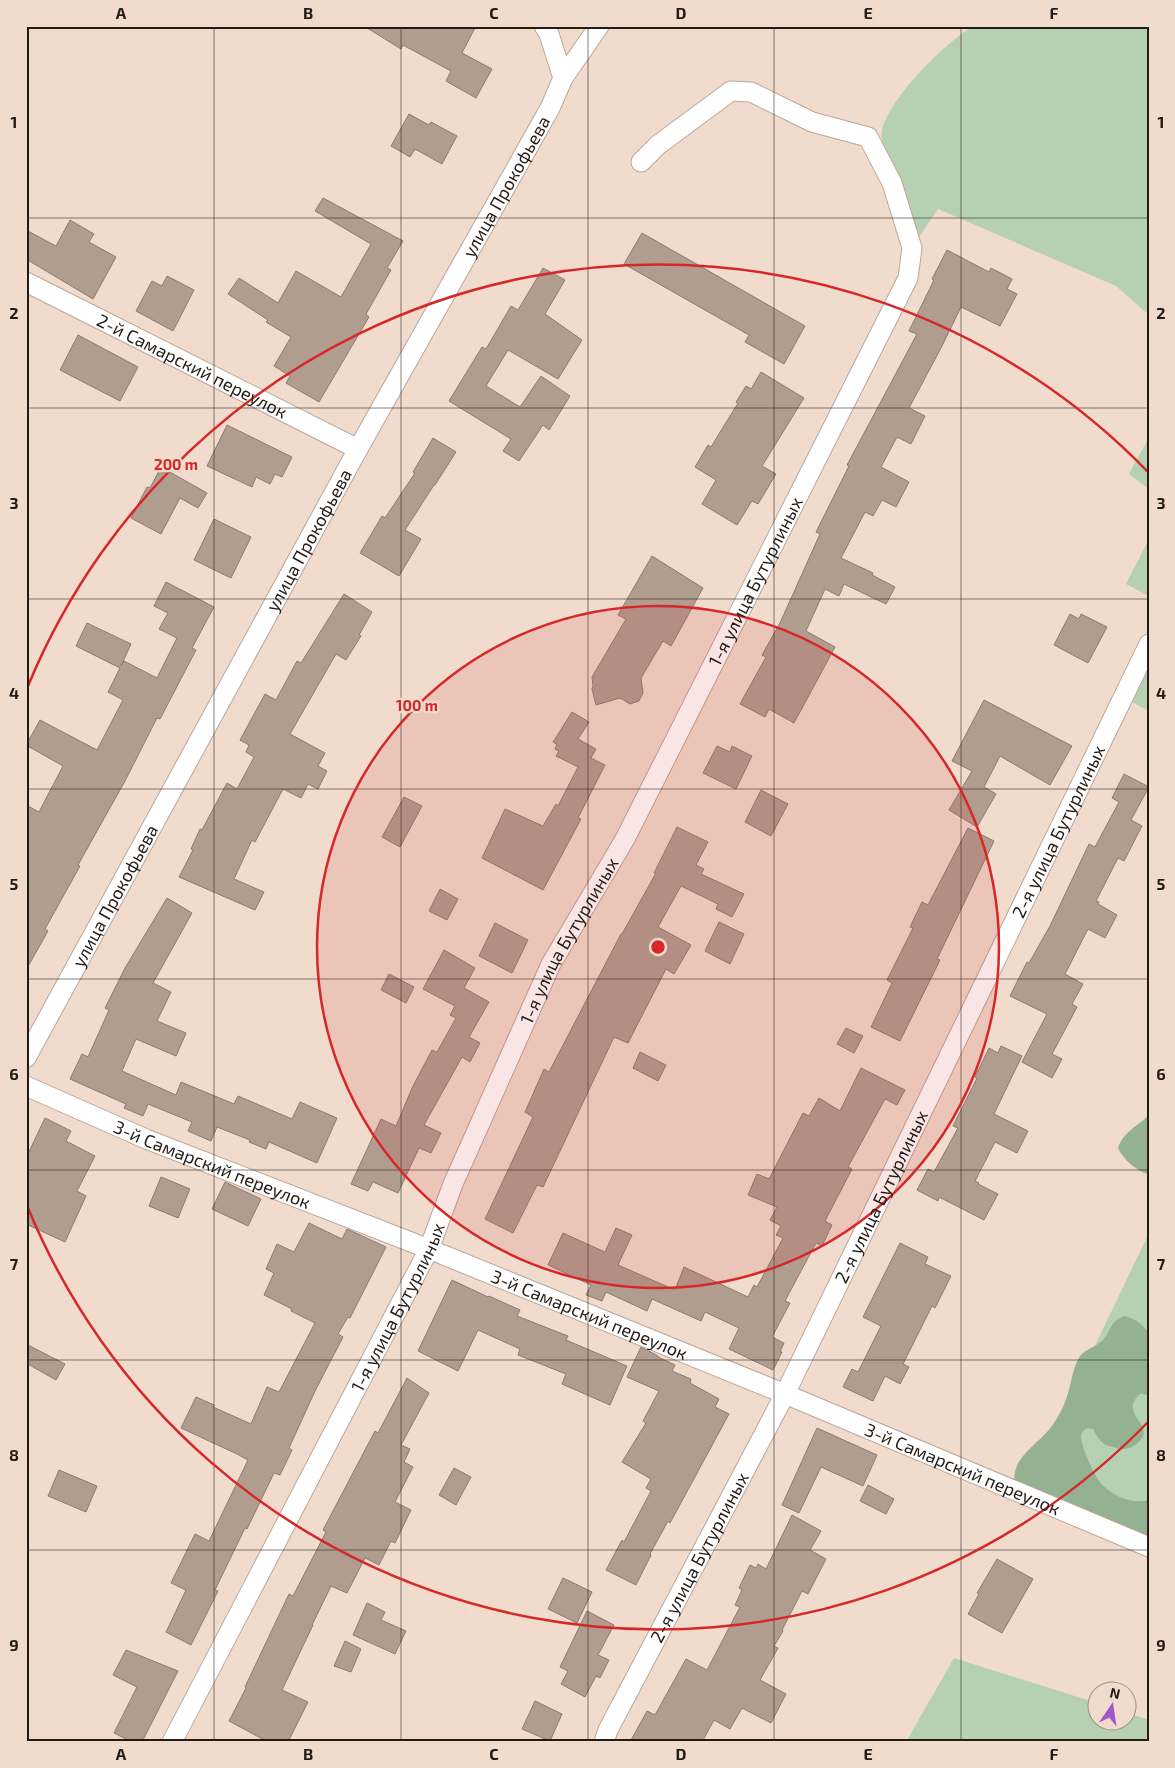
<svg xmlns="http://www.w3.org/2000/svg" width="1175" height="1768" font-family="'Exo 2',sans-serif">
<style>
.green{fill:#b6d0b3}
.forest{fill:#94b192}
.building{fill:#b19d90;stroke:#8e7b6f}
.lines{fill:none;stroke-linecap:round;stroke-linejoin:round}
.minor-casing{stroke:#bba79a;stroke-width:21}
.minor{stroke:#fff;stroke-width:19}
.grid{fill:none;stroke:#231b16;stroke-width:1;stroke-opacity:0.55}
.ring{fill:none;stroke:#d62828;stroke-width:2.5}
.labels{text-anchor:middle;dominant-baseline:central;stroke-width:4.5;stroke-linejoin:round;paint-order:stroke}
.street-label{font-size:18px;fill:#231b16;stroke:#f0dbcd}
.centre{fill:#d62828;stroke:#f0dbcd;stroke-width:2.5}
.ring-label{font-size:15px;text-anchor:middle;font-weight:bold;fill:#d62828;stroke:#f0dbcd;stroke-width:4.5;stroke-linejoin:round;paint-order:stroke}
.neatline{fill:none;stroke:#231b16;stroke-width:2}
.grid-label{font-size:16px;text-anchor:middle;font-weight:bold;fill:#231b16}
</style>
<rect width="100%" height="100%" fill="#f0dbcd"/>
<path class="green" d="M 973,26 L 1149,26 L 1149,315 L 1116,286 L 938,209 L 919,237 L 882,142 C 882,138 881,134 882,130 C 891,96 943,45 973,26 Z
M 1149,437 L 1149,489 L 1129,474 Z
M 1149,539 L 1149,596 L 1126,584 Z
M 1149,659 L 1149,711 L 1130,701 Z
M 1149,1233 L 1149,1535 L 1034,1473 Z
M 954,1658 L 1097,1703 L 1098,1720 L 1128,1720 L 1128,1713 L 1149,1720 L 1149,1742 L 906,1742 Z"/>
<path class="forest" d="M 1149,1115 L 1149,1174 L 1148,1174 C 1136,1171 1123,1159 1118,1148 C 1123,1132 1138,1126 1149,1115 Z
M 1124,1316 C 1136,1319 1142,1324 1149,1333 L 1149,1395 L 1140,1394 C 1137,1397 1134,1400 1133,1404 C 1130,1419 1157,1430 1135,1445 C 1126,1451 1119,1449 1109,1446 C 1101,1444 1097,1436 1093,1429 L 1087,1428 C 1084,1430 1081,1432 1081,1437 C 1082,1448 1093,1472 1099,1481 C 1110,1495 1131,1505 1149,1500 L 1149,1542 L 1015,1483 C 1010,1458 1039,1444 1051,1427 C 1058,1418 1065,1404 1068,1393 C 1072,1380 1073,1367 1080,1356 C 1086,1349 1095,1347 1102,1341 C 1112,1331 1108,1323 1124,1316 Z"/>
<path class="building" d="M 364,26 L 476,26 L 462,53 L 492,69 L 476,98 L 446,81 L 451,71 L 403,45 L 401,49 Z
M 409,114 L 429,125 L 431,122 L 457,136 L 442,164 L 415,149 L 410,157 L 391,146 Z
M 323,198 L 403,241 L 387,268 L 391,270 L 366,314 L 369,317 L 319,402 L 286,383 L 290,376 L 274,366 L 291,337 L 266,322 L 268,320 L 228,294 L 239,278 L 278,303 L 296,271 L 341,297 L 371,244 L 315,211 Z
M 70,220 L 94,234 L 89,242 L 116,257 L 93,299 L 26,259 L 26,230 L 56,246 Z
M 642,233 L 805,326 L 784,364 L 745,342 L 749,335 L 624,264 Z
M 947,250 L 989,272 L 991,268 L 1012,279 L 1007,289 L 1017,294 L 1000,326 L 961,307 L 942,346 L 909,408 L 925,416 L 911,444 L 897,437 L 881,467 L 909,482 L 896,507 L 882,500 L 873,516 L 865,512 L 841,558 L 873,573 L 872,575 L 895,587 L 886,604 L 844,584 L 839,596 L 825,589 L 806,631 L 835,647 L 794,723 L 769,709 L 765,717 L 740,704 L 766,657 L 762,655 L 780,623 L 820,534 L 816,532 L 849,466 L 847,465 L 917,334 L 909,331 L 934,280 L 932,279 Z
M 543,268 L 565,280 L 545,314 L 582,340 L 558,379 L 508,350 L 486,386 L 520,407 L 541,376 L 570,396 L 549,430 L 543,425 L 519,461 L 503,451 L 511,439 L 449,401 L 482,347 L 486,349 L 511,306 L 518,310 Z
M 167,276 L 194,290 L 173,331 L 136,311 L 152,281 L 162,286 Z
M 78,335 L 138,367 L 120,401 L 60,370 Z
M 761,372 L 804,398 L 762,466 L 776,474 L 758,504 L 752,501 L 737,525 L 702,504 L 716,480 L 695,467 L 708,445 L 711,447 L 738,403 L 736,402 L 746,386 L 751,389 Z
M 227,425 L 292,457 L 282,477 L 275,474 L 270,484 L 256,477 L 252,487 L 207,466 Z
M 433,438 L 456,452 L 435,485 L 434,485 L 405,530 L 421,539 L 399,576 L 360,553 L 382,516 L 385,518 L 415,473 L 413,472 Z
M 161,467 L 207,493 L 198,508 L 180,498 L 161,534 L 131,518 L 147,487 L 150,488 Z
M 214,519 L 251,537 L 231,578 L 194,560 Z
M 652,556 L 703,588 L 671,646 L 663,641 L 641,678 L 643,693 L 639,701 L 630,704 L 620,698 L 596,705 L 592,689 L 593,686 L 592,677 L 626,619 L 618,615 Z
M 166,582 L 214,607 L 192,648 L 196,650 L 160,719 L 157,718 L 125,781 L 78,865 L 80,866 L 45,929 L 48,931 L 26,970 L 26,805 L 39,812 L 63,766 L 26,745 L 40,720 L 97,750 L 123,700 L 108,692 L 120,668 L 76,646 L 87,623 L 131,644 L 121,666 L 124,661 L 157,678 L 177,638 L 159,629 L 168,613 L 154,606 Z
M 344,594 L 372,612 L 359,635 L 361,636 L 346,660 L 336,654 L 290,734 L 325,753 L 318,766 L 327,771 L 318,789 L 308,784 L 301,798 L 283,789 L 255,842 L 252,840 L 234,879 L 264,892 L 255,910 L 179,877 L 193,850 L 191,849 L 200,829 L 202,830 L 227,783 L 237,789 L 254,757 L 246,752 L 249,745 L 240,740 L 265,694 L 276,700 L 297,661 L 301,663 Z
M 1070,614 L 1079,619 L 1081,614 L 1107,627 L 1088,663 L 1054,645 Z
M 984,700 L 1072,746 L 1050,785 L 1000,756 L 984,787 L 996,794 L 977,827 L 949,810 L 972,771 L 952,761 Z
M 572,712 L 589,722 L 578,739 L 596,749 L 591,758 L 605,765 L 578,818 L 581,819 L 543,890 L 482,858 L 505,809 L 543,826 L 556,804 L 558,806 L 578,767 L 556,756 L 559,751 L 555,749 L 557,744 L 553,742 Z
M 717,746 L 730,752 L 732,746 L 752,756 L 736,789 L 703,773 Z
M 1124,774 L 1149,787 L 1131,820 L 1142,826 L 1124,861 L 1118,858 L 1096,901 L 1099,902 L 1098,904 L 1117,915 L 1105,938 L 1088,929 L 1065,974 L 1083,984 L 1072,1004 L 1077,1007 L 1052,1054 L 1062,1059 L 1052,1078 L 1022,1062 L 1047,1014 L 1010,996 L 1027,962 L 1029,963 L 1050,926 L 1089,844 L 1095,847 L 1119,802 L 1112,798 Z
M 761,790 L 788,804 L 771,836 L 745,822 Z
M 404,797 L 422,806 L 400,847 L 382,837 Z
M 677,827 L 708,842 L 696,865 L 704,869 L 701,874 L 744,894 L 732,917 L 716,909 L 718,904 L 681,886 L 658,927 L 691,945 L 674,974 L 666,969 L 628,1043 L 614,1037 L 543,1187 L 537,1185 L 513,1233 L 485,1219 L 533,1117 L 525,1112 L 544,1069 L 549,1072 L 621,934 L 622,934 L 656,873 L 654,873 Z
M 968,828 L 994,841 L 937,959 L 940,960 L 900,1041 L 871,1027 L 892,983 L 887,980 L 913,928 L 910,927 L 922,902 L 928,905 Z
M 440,889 L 458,899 L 447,920 L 429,911 Z
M 167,898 L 192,913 L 153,983 L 171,992 L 157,1021 L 186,1033 L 176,1056 L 136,1039 L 122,1071 L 176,1095 L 181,1082 L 234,1104 L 238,1096 L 292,1119 L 300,1102 L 337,1118 L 317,1163 L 269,1142 L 266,1149 L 249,1142 L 250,1140 L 217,1127 L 211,1141 L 188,1131 L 192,1122 L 148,1104 L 143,1116 L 124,1108 L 126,1104 L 70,1079 L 82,1054 L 88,1057 L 109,1010 L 105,1008 L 125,968 Z
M 719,922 L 744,934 L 730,964 L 705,951 Z
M 495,923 L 528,940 L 512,973 L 479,956 Z
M 444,950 L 475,968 L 464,988 L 489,1002 L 469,1037 L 480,1043 L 470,1062 L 462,1057 L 424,1125 L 441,1133 L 431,1153 L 419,1148 L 398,1193 L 373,1182 L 368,1191 L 351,1184 L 381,1119 L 396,1126 L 413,1086 L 432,1050 L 437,1052 L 456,1018 L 450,1015 L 455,1006 L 423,989 Z
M 389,974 L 414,987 L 406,1003 L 381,990 Z
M 846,1028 L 863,1036 L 854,1053 L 837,1044 Z
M 1001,1046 L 1022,1056 L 994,1114 L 1028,1131 L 1017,1153 L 995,1142 L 975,1181 L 979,1183 L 978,1184 L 998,1194 L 984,1220 L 939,1197 L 938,1201 L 917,1190 L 928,1169 L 934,1172 L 958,1128 L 953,1126 L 977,1078 L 975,1077 L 989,1048 L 998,1053 Z
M 640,1052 L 666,1065 L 658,1081 L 633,1068 Z
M 861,1068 L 905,1090 L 897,1105 L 885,1099 L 848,1167 L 852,1169 L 825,1221 L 832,1225 L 822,1246 L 816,1243 L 785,1301 L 790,1303 L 772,1337 L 784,1343 L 780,1352 L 782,1352 L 773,1370 L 729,1349 L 739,1328 L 705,1312 L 701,1321 L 652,1299 L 647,1311 L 606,1292 L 602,1301 L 586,1295 L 591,1285 L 548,1265 L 563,1233 L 605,1252 L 616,1228 L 632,1235 L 618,1265 L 675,1290 L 684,1267 L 748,1297 L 754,1285 L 757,1287 L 783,1238 L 776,1235 L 781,1226 L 770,1220 L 777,1207 L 748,1195 L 757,1174 L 769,1179 L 803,1113 L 809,1116 L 819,1098 L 840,1111 Z
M 45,1118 L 71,1131 L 66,1141 L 95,1156 L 77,1191 L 86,1196 L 65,1242 L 26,1224 L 26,1158 Z
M 161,1177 L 190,1189 L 178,1218 L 149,1206 Z
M 225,1182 L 261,1199 L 248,1226 L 212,1209 Z
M 309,1223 L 342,1239 L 347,1229 L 386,1247 L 350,1318 L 348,1317 L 338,1334 L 343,1337 L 315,1391 L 289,1448 L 292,1450 L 280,1475 L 274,1473 L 247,1529 L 245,1528 L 215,1590 L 218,1591 L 191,1645 L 166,1632 L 186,1590 L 171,1583 L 195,1534 L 209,1541 L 248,1460 L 237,1454 L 181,1428 L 196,1397 L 214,1405 L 213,1407 L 251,1424 L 267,1387 L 279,1392 L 315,1323 L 291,1311 L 292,1309 L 264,1295 L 274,1273 L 266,1269 L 277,1244 L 294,1252 Z
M 900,1243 L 928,1257 L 925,1264 L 951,1276 L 935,1308 L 932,1306 L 903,1364 L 909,1367 L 900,1384 L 885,1376 L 873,1401 L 843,1387 L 852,1369 L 858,1372 L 881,1326 L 863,1317 Z
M 452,1280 L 488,1297 L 489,1296 L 520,1310 L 517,1316 L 568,1336 L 566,1340 L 627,1366 L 610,1405 L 562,1384 L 566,1374 L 518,1355 L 520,1349 L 478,1330 L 458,1371 L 418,1351 Z
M 26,1344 L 65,1364 L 56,1380 L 26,1363 Z
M 641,1347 L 658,1356 L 658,1357 L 675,1365 L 672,1371 L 691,1379 L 690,1383 L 719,1399 L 715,1407 L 729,1414 L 670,1523 L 668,1521 L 650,1554 L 651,1555 L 636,1585 L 606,1570 L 622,1540 L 624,1542 L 651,1491 L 646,1488 L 651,1479 L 622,1462 L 646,1423 L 643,1421 L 659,1391 L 627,1377 Z
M 407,1378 L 429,1393 L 401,1445 L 410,1449 L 404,1462 L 413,1467 L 395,1502 L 411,1510 L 395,1543 L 391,1541 L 379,1565 L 365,1558 L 347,1593 L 331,1586 L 312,1625 L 313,1625 L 282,1690 L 308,1702 L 288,1742 L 268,1742 L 229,1721 L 246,1688 L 245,1687 L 289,1594 L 293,1596 L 326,1532 L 323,1530 L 375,1431 L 378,1433 Z
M 817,1428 L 877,1455 L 863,1486 L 821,1467 L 799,1513 L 782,1505 Z
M 454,1468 L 471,1477 L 456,1505 L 439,1495 Z
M 59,1470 L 97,1486 L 86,1512 L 48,1496 Z
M 868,1485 L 894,1499 L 886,1514 L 860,1501 Z
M 792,1515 L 821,1531 L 810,1550 L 826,1559 L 808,1594 L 802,1591 L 782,1630 L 783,1631 L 774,1646 L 778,1648 L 760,1680 L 786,1694 L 771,1723 L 742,1708 L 730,1729 L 714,1720 L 702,1742 L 630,1742 L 647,1711 L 655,1715 L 686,1659 L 707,1670 L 740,1607 L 735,1605 L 742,1590 L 739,1588 L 750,1565 L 756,1568 L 758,1564 L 766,1569 Z
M 997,1559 L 1033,1579 L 1002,1633 L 968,1614 L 979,1594 L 977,1593 Z
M 563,1578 L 592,1592 L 577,1623 L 548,1609 Z
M 367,1603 L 385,1612 L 381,1620 L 406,1631 L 395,1654 L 353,1635 Z
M 587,1611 L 614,1625 L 598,1655 L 609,1660 L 600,1678 L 596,1676 L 585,1697 L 561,1684 L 568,1671 L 560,1667 Z
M 345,1641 L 361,1649 L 351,1672 L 334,1666 Z
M 126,1650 L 178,1671 L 142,1742 L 132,1742 L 114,1733 L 137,1687 L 113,1675 Z
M 535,1701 L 562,1714 L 550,1741 L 522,1729 Z"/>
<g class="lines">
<g class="minor-casing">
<g id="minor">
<path d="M 544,26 L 549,34 L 563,78"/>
<path id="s1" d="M 26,282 L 358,449"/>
<path id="s2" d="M 26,1058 L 358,449 L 550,108 L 563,78 L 599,26"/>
<path id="s3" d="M 26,1086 L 146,1139 L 429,1249 L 785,1394 L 1149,1547"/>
<path id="s4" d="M 172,1742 L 429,1249 L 453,1184 L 551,964 L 625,839 L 908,278 L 912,248 L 892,183 L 868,137 L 812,122 L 751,92 L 731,91 L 658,145 L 641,162"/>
<path id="s5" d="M 604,1742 L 608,1730 L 785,1394 L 1149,644"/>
</g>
</g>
<use href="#minor" class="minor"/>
</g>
<path class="grid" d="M 214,26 L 214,1742M 401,26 L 401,1742M 588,26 L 588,1742M 774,26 L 774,1742M 961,26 L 961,1742M 26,218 L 1149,218M 26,408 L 1149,408M 26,599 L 1149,599M 26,789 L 1149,789M 26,979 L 1149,979M 26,1170 L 1149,1170M 26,1360 L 1149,1360M 26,1550 L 1149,1550"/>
<circle cx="658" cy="947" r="341" fill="#d62828" fill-opacity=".12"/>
<g class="ring">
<circle cx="658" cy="947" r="341"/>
<path d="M1149 1421A682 682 0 0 1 28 1208M28 686A682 682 0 0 1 1149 473"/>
</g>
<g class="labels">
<g class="street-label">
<text stroke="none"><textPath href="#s2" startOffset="995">улица Прокофьева</textPath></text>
<text stroke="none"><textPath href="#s1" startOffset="186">2-й Самарский переулок</textPath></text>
<text stroke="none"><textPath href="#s2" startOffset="590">улица Прокофьева</textPath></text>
<text stroke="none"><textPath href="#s4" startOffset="1300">1-я улица Бутурлиных</textPath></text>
<text stroke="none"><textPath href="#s5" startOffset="1018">2-я улица Бутурлиных</textPath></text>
<text stroke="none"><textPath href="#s2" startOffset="185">улица Прокофьева</textPath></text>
<text stroke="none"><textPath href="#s4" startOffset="895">1-я улица Бутурлиных</textPath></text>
<text stroke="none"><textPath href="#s3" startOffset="202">3-й Самарский переулок</textPath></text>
<text stroke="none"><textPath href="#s5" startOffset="612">2-я улица Бутурлиных</textPath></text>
<text stroke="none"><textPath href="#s4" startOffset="490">1-я улица Бутурлиных</textPath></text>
<text stroke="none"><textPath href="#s3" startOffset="608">3-й Самарский переулок</textPath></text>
<text stroke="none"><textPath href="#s3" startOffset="1012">3-й Самарский переулок</textPath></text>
<text stroke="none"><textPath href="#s5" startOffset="208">2-я улица Бутурлиных</textPath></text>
</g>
</g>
<circle cx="658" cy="947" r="8" class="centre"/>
<g class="ring-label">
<text x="176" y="470">200 m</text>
<text x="417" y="711">100 m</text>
</g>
<rect width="1175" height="1768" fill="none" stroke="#f0dbcd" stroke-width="55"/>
<g transform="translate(1112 1706) rotate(13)"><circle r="24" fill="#f0dbcd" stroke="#9e8e84"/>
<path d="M0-4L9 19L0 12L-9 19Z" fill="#a157ca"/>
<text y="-8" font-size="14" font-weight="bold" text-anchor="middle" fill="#231b16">N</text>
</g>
<rect x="28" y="28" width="1120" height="1712" class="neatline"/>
<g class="grid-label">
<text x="121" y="19">A</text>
<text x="308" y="19">B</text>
<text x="494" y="19">C</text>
<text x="681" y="19">D</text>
<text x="868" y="19">E</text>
<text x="1054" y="19">F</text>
<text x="14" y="128">1</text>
<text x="1161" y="128">1</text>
<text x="14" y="319">2</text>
<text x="1161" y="319">2</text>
<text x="14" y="509">3</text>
<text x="1161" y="509">3</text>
<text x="14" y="699">4</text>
<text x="1161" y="699">4</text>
<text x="14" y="890">5</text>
<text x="1161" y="890">5</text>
<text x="14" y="1080">6</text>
<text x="1161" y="1080">6</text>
<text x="14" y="1270">7</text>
<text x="1161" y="1270">7</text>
<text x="14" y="1461">8</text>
<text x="1161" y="1461">8</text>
<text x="14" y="1651">9</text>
<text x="1161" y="1651">9</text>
<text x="121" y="1760">A</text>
<text x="308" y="1760">B</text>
<text x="494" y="1760">C</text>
<text x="681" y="1760">D</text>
<text x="868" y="1760">E</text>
<text x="1054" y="1760">F</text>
</g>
</svg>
